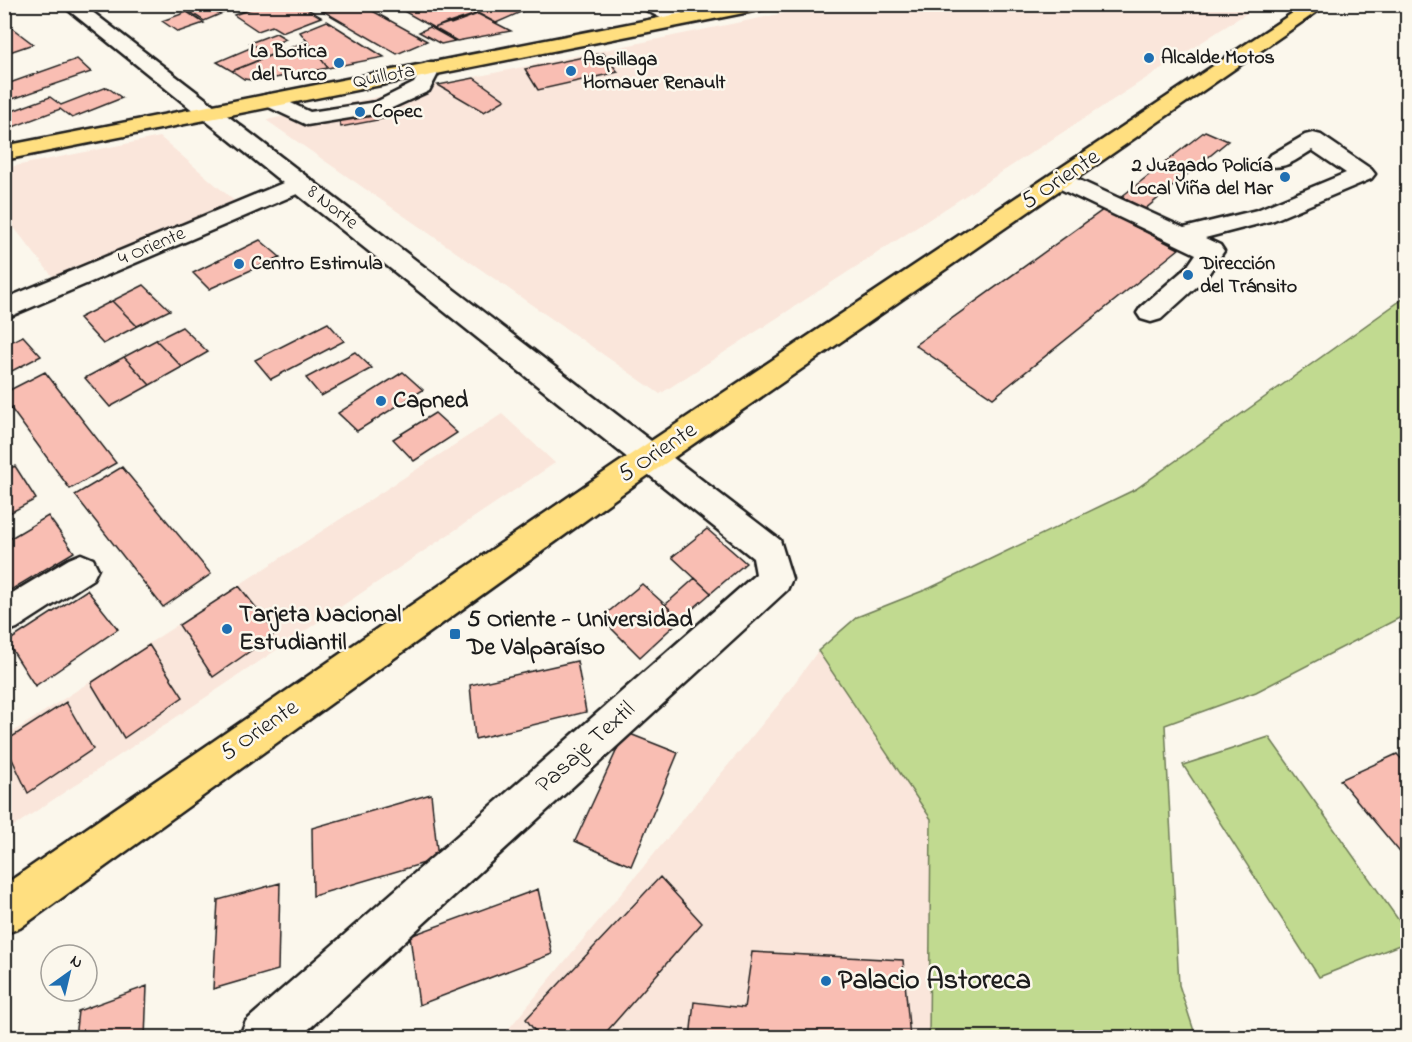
<svg xmlns="http://www.w3.org/2000/svg" width="1412" height="1042" font-family="'Indie Flower',sans-serif">
<style>
.built{fill:#fae6db}
.green{fill:#c1da90;stroke:#6e7b56;stroke-width:1.5}
.building{fill:#f9beb3;stroke:#1c1c1c;stroke-width:1.5}
.lines{fill:none;stroke-linecap:round;stroke-linejoin:round}
.minor-casing{stroke:#1c1c1c;stroke-width:5}
.major-casing{stroke:#1c1c1c;stroke-width:5}
.minor{fill:#fbf7ec;fill-rule:evenodd}
.major{fill:#ffdf80;fill-rule:evenodd}
.poi-dot{fill:#1f6fb2;stroke:#fbf7ec;stroke-width:2}
.labels{text-anchor:middle;dominant-baseline:central;stroke-width:5;stroke-linejoin:round;paint-order:stroke}
.far-poi-label{font-size:20px;font-weight:bold;fill:#1c1c1c;stroke:#fbf7ec;text-anchor:start}
.far-street-label{font-size:20px;fill:#1c1c1c;stroke:#fbf7ec}
.street-label{font-size:24px;fill:#1c1c1c;stroke:#fbf7ec}
.poi-label{font-size:24px;font-weight:bold;fill:#1c1c1c;stroke:#fbf7ec;text-anchor:start}
.near-poi-label{font-size:28px;font-weight:bold;fill:#1c1c1c;stroke:#fbf7ec;text-anchor:start}
</style>
<rect width="100%" height="100%" fill="#fbf7ec"/>
<filter id="ink" filterUnits="userSpaceOnUse"><feTurbulence type="fractalNoise" baseFrequency=".0167" numOctaves="2"/><feDisplacementMap in="SourceGraphic" scale="12" xChannelSelector="R" yChannelSelector="G"/><feConvolveMatrix kernelMatrix="1 2 1 2 8 2 1 2 1" color-interpolation-filters="sRGB"/></filter>
<g filter="url(#ink)">
<path class="built" d="M 869,4 L 1259,5 L 660,394 L 266,120 L 784,13 Z
M 160,137 L 238,204 L 56,281 L 5,216 L 5,168 Z
M 502,414 L 555,463 L 5,832 L 5,737 Z
M 857,617 L 931,819 L 929,1037 L 501,1038 L 779,704 L 818,651 Z"/>
<path class="green" d="M 1407,296 L 1407,614 L 1256,692 L 1165,725 L 1179,985 L 1196,1037 L 929,1037 L 931,819 L 818,651 L 857,617 L 930,588 L 1136,489 Z
M 1269,737 L 1407,932 L 1407,942 L 1319,977 L 1183,765 Z"/>
<path class="building" d="M 202,4 L 244,4 L 204,21 L 187,10 Z
M 264,4 L 299,4 L 321,17 L 282,32 L 272,26 L 258,31 L 234,15 Z
M 311,4 L 360,4 L 427,41 L 397,54 Z
M 391,4 L 457,4 L 476,14 L 434,28 Z
M 461,4 L 539,4 L 496,23 Z
M 187,12 L 204,23 L 178,32 L 162,21 Z
M 478,14 L 511,31 L 457,41 L 434,28 L 448,22 L 451,24 Z
M 327,21 L 384,57 L 328,68 L 300,32 Z
M 4,22 L 33,44 L 4,54 Z
M 430,27 L 455,41 L 441,44 L 419,32 Z
M 276,33 L 286,39 L 272,45 L 283,50 L 232,71 L 217,62 L 255,46 L 250,43 Z
M 307,41 L 328,68 L 259,81 L 244,79 L 232,71 Z
M 603,53 L 618,72 L 538,90 L 525,69 Z
M 77,59 L 91,72 L 4,102 L 4,85 Z
M 474,78 L 505,100 L 484,112 L 438,85 Z
M 107,87 L 122,98 L 72,118 L 60,109 L 13,127 L 4,120 L 4,114 L 50,97 L 61,105 Z
M 382,99 L 388,118 L 341,127 L 336,108 Z
M 1205,131 L 1228,141 L 1145,209 L 1121,197 Z
M 1103,210 L 1179,249 L 993,398 L 915,345 Z
M 260,240 L 280,257 L 209,289 L 193,273 Z
M 144,285 L 170,310 L 137,326 L 112,301 Z
M 112,301 L 137,326 L 103,344 L 79,318 Z
M 328,323 L 344,341 L 271,379 L 255,360 Z
M 182,327 L 208,352 L 182,367 L 156,340 Z
M 23,336 L 41,356 L 4,375 L 4,345 Z
M 156,340 L 182,367 L 150,385 L 124,357 Z
M 355,352 L 372,368 L 321,396 L 306,378 Z
M 124,357 L 150,385 L 110,407 L 85,378 Z
M 45,372 L 116,463 L 70,489 L 4,399 L 4,393 Z
M 403,372 L 423,390 L 357,431 L 338,413 Z
M 435,413 L 457,433 L 414,461 L 393,439 Z
M 15,466 L 36,499 L 4,516 L 4,471 Z
M 122,467 L 211,574 L 163,607 L 75,495 Z
M 48,516 L 74,552 L 4,594 L 4,542 Z
M 707,529 L 746,563 L 711,593 L 672,557 Z
M 695,578 L 711,593 L 681,619 L 665,605 Z
M 642,584 L 681,619 L 640,657 L 601,618 Z
M 239,586 L 276,633 L 213,677 L 179,625 Z
M 87,590 L 118,629 L 35,686 L 7,642 Z
M 149,645 L 183,697 L 124,738 L 91,683 Z
M 577,661 L 586,712 L 475,739 L 470,685 Z
M 66,702 L 93,749 L 28,793 L 4,742 Z
M 625,732 L 678,753 L 631,866 L 575,841 Z
M 1397,754 L 1408,766 L 1408,862 L 1340,780 Z
M 431,794 L 438,859 L 313,896 L 312,828 Z
M 660,877 L 702,923 L 601,1038 L 540,1038 L 526,1019 Z
M 280,883 L 278,970 L 213,989 L 218,900 Z
M 538,889 L 552,954 L 419,1005 L 410,936 Z
M 752,952 L 903,960 L 910,1038 L 690,1038 L 694,1002 L 744,1008 Z
M 147,986 L 145,1038 L 75,1038 L 78,1011 Z"/>
<g class="lines">
<g class="minor-casing">
<path id="minor" d="M 61,4 L 82,4 L 780,540 L 792,579 L 787,590 L 299,1038 L 239,1038 L 246,1021 L 756,574 L 753,558 L 297,194 L 4,319 L 4,299 L 283,183 Z
M 639,4 C 656,4 677,4 688,19 L 686,23 C 671,27 655,14 642,8 Z
M 431,62 L 438,64 L 441,68 L 429,91 L 381,113 L 307,125 L 262,104 L 259,100 L 262,96 L 269,94 L 276,96 L 310,112 L 376,102 L 414,83 L 424,64 Z
M 1313,133 L 1321,135 L 1371,169 L 1375,174 L 1371,179 L 1274,220 L 1205,238 L 1220,245 L 1224,251 L 1205,279 L 1161,319 L 1151,322 L 1141,319 L 1137,313 L 1141,307 L 1187,267 L 1196,254 L 1052,185 L 1048,180 L 1052,175 L 1060,173 L 1068,175 L 1184,228 L 1257,210 L 1346,173 L 1312,150 C 1299,158 1285,170 1269,166 L 1266,161 L 1269,156 L 1305,135 Z
M 81,554 L 93,559 L 98,569 L 93,579 L 17,628 L 4,633 L 4,598 L 69,559 Z"/>
</g>
<g class="major-casing">
<path id="major" d="M 730,4 L 773,4 L 764,9 L 4,160 L 4,146 Z
M 1306,4 L 1328,4 L 637,483 L 20,928 L 4,934 L 4,885 L 615,465 Z"/>
</g>
<use href="#minor" class="minor"/>
<use href="#major" class="major"/>
</g>
</g>
<g class="poi-dot">
<circle cx="1149" cy="58" r="6"/>
<circle cx="339" cy="63" r="6"/>
<circle cx="571" cy="71" r="6"/>
<circle cx="360" cy="112" r="6"/>
<circle cx="1285" cy="177" r="6"/>
<circle cx="239" cy="264" r="6"/>
<circle cx="1188" cy="275" r="6"/>
<circle cx="381" cy="401" r="6"/>
<circle cx="227" cy="629" r="6"/>
<rect x="449" y="628" width="12" height="12" rx="3"/>
<circle cx="826" cy="981" r="6"/>
</g>
<g class="labels">
<g class="far-poi-label">
<text x="327" y="52" text-anchor="end">La Botica<tspan x="327" dy="23">del Turco</tspan></text>
<text x="1161" y="58">Alcalde Motos</text>
<text x="583" y="60">Aspillaga<tspan x="583" dy="23">Hornauer Renault</tspan></text>
<text x="372" y="112">Copec</text>
<text x="1273" y="166" text-anchor="end">2 Juzgado Policía<tspan x="1273" dy="23">Local Viña del Mar</tspan></text>
<text x="251" y="264">Centro Estimula</text>
<text x="1200" y="264">Dirección<tspan x="1200" dy="23">del Tránsito</tspan></text>
</g>
<g class="far-street-label">
<text transform="translate(384 77) rotate(-11)">Quillota</text>
<text transform="translate(332 208) rotate(38)">8 Norte</text>
<text transform="translate(152 247) rotate(-23)">4 Oriente</text>
</g>
<g class="street-label">
<text transform="translate(1061 180) rotate(-34)">5 Oriente</text>
<text transform="translate(658 453) rotate(-34)">5 Oriente</text>
<text transform="translate(260 731) rotate(-35)">5 Oriente</text>
<text transform="translate(586 748) rotate(-42)">Pasaje Textil</text>
</g>
<g class="poi-label">
<text x="393" y="401">Capned</text>
<text x="239" y="615">Tarjeta Nacional<tspan x="239" dy="28">Estudiantil</tspan></text>
<text x="467" y="620">5 Oriente - Universidad<tspan x="467" dy="28">De Valparaíso</tspan></text>
</g>
<g class="near-poi-label">
<text x="838" y="981">Palacio Astoreca</text>
</g>
</g>
<rect width="1412" height="1042" fill="none" stroke="#fbf7ec" stroke-width="24"/>
<rect x="12" y="12" width="1388" height="1018" fill="none" stroke="#1c1c1c" stroke-width="2" filter="url(#ink)"/>
<g transform="translate(69 973) rotate(34)"><circle r="28" fill="#fbf7ec" stroke="#a29f99" stroke-width="1.5"/>
<path d="M0-4.5L10 22L0 15L-10 22Z" fill="#1f6fb2"/>
<text y="-9" font-size="16" font-weight="bold" text-anchor="middle" fill="#1c1c1c">N</text>
</g>
</svg>
